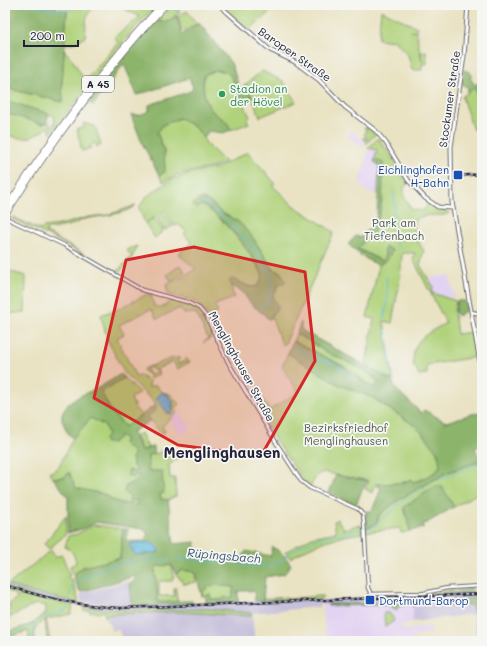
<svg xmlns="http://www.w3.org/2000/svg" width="487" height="646" font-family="Mali,sans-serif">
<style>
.built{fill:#e3d3f2}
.industrial{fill:#c6c0da}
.green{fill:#b0d27a;stroke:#697a5a;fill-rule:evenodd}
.forest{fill:#8cb46a;stroke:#576b52;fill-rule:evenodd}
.water{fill:#5db8db;stroke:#406d8b}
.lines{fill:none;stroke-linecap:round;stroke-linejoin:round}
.stream{stroke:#5db8db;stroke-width:1}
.tertiary-casing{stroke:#68666b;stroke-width:4.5}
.secondary-casing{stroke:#68666b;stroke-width:5}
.motorway-casing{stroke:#68666b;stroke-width:6}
.tertiary{stroke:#fff;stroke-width:2.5}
.secondary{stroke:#fff;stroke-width:3}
.motorway{stroke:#fff;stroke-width:4.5}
.rail-casing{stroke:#22223b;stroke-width:2.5}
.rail{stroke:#f6f6f2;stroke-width:1;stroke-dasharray:3;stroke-linecap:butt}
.motorway-bridge-casing{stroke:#68666b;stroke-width:6;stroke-linecap:butt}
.motorway-bridge{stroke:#fff;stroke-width:4.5}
.marked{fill:#d62828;fill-opacity:0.2;stroke:#d62828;stroke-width:3;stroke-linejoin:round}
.leisure-dot{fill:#2e9e5b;stroke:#f6f6f2;stroke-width:1.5}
.transit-dot{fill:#1a4fb4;stroke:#f6f6f2;stroke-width:1.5}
.labels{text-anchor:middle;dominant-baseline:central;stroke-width:3.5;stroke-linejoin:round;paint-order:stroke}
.shield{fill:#f6f6f2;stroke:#626272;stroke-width:1}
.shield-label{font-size:10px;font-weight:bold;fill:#22223b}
.street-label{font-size:11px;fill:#22223b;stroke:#f6f6f2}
.leisure-label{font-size:11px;fill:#27864d;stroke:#f6f6f2;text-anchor:start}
.transit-label{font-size:11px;fill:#164399;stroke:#f6f6f2;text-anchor:end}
.park-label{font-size:11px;fill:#4d574e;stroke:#f6f6f2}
.water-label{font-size:12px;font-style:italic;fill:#375673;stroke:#f6f6f2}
.district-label{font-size:15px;font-weight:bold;fill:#22223b;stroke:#f6f6f2}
</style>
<rect width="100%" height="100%" fill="#f6f6f2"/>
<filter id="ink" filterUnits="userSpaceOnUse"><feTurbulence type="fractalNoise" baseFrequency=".025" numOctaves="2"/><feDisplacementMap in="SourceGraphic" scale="8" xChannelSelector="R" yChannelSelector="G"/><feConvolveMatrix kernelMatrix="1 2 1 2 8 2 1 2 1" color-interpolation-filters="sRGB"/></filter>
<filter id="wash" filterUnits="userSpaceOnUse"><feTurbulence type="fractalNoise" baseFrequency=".012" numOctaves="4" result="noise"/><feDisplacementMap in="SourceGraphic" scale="16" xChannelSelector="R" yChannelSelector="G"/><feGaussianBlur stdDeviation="0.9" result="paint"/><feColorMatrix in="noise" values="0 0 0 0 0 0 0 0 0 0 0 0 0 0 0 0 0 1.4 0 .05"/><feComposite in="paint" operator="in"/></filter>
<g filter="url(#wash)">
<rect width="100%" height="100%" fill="#e9e3c3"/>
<path class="built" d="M 351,130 L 365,142 L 361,147 L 347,136 Z
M 369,149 L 377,150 L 374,162 L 379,165 L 379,193 L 370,193 L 362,189 L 364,185 L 359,183 Z
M 449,275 L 455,298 L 432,293 L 433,286 L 428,280 L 434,277 Z
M 178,412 L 191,427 L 184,433 L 182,431 L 180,433 L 170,420 Z
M 413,602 L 413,622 L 401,625 L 403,630 L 430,626 L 431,633 L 416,636 L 412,634 L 411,636 L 415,638 L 415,641 L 326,641 L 322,605 Z"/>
<path class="industrial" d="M 130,581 L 132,606 L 82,602 L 80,597 L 82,593 Z
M 5,584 L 34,593 L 78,603 L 79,606 L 22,593 L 5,587 Z
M 482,593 L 482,598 L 473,598 L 475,613 L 482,612 L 482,632 L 476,633 L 473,614 L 413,622 L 413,602 L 322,605 L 323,600 Z
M 300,599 L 322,600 L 319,607 L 251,613 L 209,609 L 126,610 L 84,607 L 83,604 L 116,607 L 148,606 Z
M 178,612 L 252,616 L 255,641 L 124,641 L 118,629 L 112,631 L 105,616 L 112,614 Z"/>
<path class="green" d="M 56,5 L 97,5 C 83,15 87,21 85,37 L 76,42 L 64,45 L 67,11 L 55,9 Z
M 117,5 L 157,5 L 132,31 L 51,133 L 48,129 L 54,124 L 55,116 L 5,100 L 5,95 L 10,89 L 63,102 L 62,82 L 64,50 L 72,59 L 84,79 L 86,80 L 116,45 L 118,42 L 114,37 L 140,17 Z
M 171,5 L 176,5 L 174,8 L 180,12 L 167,22 L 158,21 L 165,14 Z
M 221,5 L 278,5 L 249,30 Z
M 381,10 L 417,27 L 416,30 L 411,32 L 416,31 L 422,62 L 421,52 L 426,51 L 427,64 L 422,64 L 422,70 L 412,70 L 408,55 L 395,41 L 378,39 Z
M 187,11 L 197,24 L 182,32 L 178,16 Z
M 216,70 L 227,72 L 232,78 L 250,117 L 247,120 L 249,123 L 231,130 C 226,119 223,120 214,113 C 204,104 202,87 204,75 Z
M 262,71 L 283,81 L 296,102 L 260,117 L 246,84 Z
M 474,88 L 482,99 L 482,128 L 473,130 L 462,97 Z
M 6,113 L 42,124 L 49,122 L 50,125 C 34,138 24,143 5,133 Z
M 180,118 L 197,129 L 206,143 L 225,162 L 214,167 L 178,174 L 163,182 L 159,175 L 165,172 L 164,151 L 157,132 L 164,124 Z
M 83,123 L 95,126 L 101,145 L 97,147 L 96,143 L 90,145 L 91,148 L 82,151 L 77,129 L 84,128 Z
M 367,126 L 375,135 L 366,144 L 367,142 L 363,138 L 364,137 L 367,140 L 367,137 L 364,135 L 367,129 L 364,129 Z
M 378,138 L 391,155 L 408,184 L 404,187 L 404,196 L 411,209 L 423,211 L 428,204 C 436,209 445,209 450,213 C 440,218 427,212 416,219 C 416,221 415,223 414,225 C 412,229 420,247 424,250 L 420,265 L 433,286 L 432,293 L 456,301 L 454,312 L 457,334 L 471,332 L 476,357 L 427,365 L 427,374 L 418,375 L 416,367 L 414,368 C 409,341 426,334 446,323 L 413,259 L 415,253 L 402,253 L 400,279 L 392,323 L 384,321 L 393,380 L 391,380 L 367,367 L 366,365 L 374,319 L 367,317 L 379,265 L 382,263 L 390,249 L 385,247 L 385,255 L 382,261 L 357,248 L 366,239 L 361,236 L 375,222 L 377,213 L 379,165 L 374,162 L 377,150 L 368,148 Z
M 248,152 L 275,183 L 273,186 L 294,206 L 334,232 L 285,344 L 282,344 L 271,316 L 274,310 L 273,295 L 276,292 L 281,273 L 273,269 L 253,238 L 239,222 L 222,213 L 211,203 L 203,199 L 200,205 C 215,206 257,261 263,276 L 258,286 L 250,287 L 231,279 L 229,281 L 233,287 L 231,286 L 234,298 L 215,305 L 218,313 L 209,316 L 196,302 L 168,294 L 166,285 L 196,269 L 178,254 L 192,243 L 184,234 L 186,232 L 179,224 L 175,226 L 164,210 L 162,212 L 173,226 L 164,230 L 156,216 L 145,223 L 139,208 L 146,197 L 172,179 L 190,173 L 217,168 Z
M 136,205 C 123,216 102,215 85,219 C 81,220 78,223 74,224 C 64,227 55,228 46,230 L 45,232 L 116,272 L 132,256 L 126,250 L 137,246 C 134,256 126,268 117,273 L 55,239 L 12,219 L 13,217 L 41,230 L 44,227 L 60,225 L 89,217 L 108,215 Z
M 154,218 L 163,231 L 155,238 L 145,223 Z
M 180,265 L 185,271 L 171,281 L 167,275 Z
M 11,272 L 26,276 L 25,312 L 5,314 L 5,273 Z
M 147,294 L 151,295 L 154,306 C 163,310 165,305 171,300 C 195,305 206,311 212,336 L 209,338 L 211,338 L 203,343 L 208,339 L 196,313 L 184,314 L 180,308 L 157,319 L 151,309 L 119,325 L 124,334 L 117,338 L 136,377 L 141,375 L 144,379 L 146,378 L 149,381 L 149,388 L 151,386 L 157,386 L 160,391 L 170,394 L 179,404 L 175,408 L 178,412 L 162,426 L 165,431 L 162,434 L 147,417 L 157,409 L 154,406 L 156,404 L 125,374 L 107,339 L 101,315 L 122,307 ZM 160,394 L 167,394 L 173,402 L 173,412 L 168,414 L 157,397 Z
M 472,312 L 482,314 L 482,358 L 481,357 Z
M 296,334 C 306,338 313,344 323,350 C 342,361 364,366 379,383 L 373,388 L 345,367 L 293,341 Z
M 288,353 L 338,384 L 371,397 L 414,425 L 434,445 L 440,460 L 440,466 C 434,475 424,479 413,482 L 412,479 L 401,483 L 375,484 L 372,493 L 364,488 L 369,482 L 367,480 L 345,477 L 324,472 L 318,474 L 310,487 L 305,483 L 274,438 L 251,398 L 259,393 L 270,410 L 298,392 L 282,367 Z
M 179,357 L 180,359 L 177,361 L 179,364 L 185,361 L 186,358 L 190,362 L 177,369 L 173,361 L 157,369 L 159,374 L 150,379 L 147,373 L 149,372 L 150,375 L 156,372 L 154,369 L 152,370 L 150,367 L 147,368 L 148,371 L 145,373 L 143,369 L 173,358 L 174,359 Z
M 124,378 L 140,393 L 131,398 L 135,408 L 142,416 L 126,427 L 111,411 L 101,392 Z
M 91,418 L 105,426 L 112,443 L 121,435 L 125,438 L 123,443 L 134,453 L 132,456 L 133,466 L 137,471 L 127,475 L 139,474 L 139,479 L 126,486 L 137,500 L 137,505 L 121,503 L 112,500 L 103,494 L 75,488 L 69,472 L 65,477 L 53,478 L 49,473 L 58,468 L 73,438 Z
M 141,433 L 148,448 L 142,451 L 135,436 Z
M 162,450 L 165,458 L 174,455 L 177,459 L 169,465 L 170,478 L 175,478 L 176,496 L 168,500 L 161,499 L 160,494 L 147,471 L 148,455 L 159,453 Z
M 482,460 L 482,490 L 480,492 L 454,507 L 441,485 L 404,507 L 410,531 L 401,533 L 400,528 L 366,532 L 366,528 L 378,521 L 379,515 L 400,499 L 446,473 Z
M 66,516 L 66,534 L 49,549 L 44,544 Z
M 337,519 L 344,528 L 342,530 L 358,525 L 362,526 L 363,533 C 335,536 314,544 290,558 L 285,552 L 312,537 L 336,532 L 334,521 Z
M 94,525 L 123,529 L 120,558 L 83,567 L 73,575 L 70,566 L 76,563 C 75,555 72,550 65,547 L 68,536 L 77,534 Z
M 51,550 L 55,557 L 62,555 L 70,575 L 68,576 L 70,580 L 72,579 L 79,603 L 34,593 L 8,585 Z
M 171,565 L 174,576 L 172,581 L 159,581 L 159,596 L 174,596 L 174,588 L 176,588 L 177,601 L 185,602 L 158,603 L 155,569 L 158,566 Z
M 182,570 L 195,572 L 196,582 L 184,584 L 176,574 Z
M 217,585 L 234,587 L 232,598 L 215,600 L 206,596 L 202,596 L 203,591 L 209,586 Z
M 6,587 L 39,598 L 73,605 L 71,614 L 46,619 L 50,641 L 47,641 L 45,619 L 35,628 L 35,641 L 29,641 L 29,631 L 5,638 L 5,633 L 32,624 L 46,613 L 46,606 L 36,604 L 6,619 L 10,610 L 9,604 L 18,597 L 5,589 Z
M 472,588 L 472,593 L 417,596 L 453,589 L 453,590 L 447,592 L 468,591 L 470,589 L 456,589 Z
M 319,596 L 323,596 L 320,600 L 263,601 L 263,599 L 287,597 L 288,599 Z
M 83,607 L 126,610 L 209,609 L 251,613 L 252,616 L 178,612 L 112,614 L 105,616 L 104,611 L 97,613 L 94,611 L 90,612 L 90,610 L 84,611 Z
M 384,613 L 389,613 L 392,616 L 394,621 L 385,627 Z"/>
<path class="forest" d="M 5,5 L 56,5 L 55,9 L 67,11 L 62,82 L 63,102 L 10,89 L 5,95 Z
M 177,16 L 182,35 L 199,23 L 231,63 L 240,89 L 246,84 L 252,97 L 242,101 L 232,78 L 227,72 L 216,70 L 204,75 C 202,87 204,104 214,113 C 223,120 226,119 231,130 L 223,133 L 209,131 L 203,138 L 197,129 L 180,118 L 164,124 L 157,133 L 164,151 L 165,172 L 159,175 L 143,145 L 131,115 L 140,115 L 149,111 L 149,105 L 191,91 L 193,87 L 189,78 L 137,95 L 124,64 L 93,105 L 87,102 L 122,58 L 158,21 L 167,22 Z
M 464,70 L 470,72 L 472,76 L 470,78 L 475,85 L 478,83 L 479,88 L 482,89 L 482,99 L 474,88 L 467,93 L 468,87 L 462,85 Z
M 5,100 L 49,114 L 46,123 L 42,124 L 6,113 Z
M 375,159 L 383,163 C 383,190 384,213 371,237 L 367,231 C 370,228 373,225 375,221 C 381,210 381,178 379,165 L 374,162 Z
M 202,199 L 211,203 L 222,213 L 239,222 L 253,238 L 273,269 L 281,273 L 285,280 L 284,284 L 278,285 C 277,290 273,294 273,298 L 278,307 L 271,316 L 272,318 L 270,320 L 249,302 L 243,292 L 233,287 L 229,281 L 232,279 L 250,287 L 258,286 L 263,276 C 253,251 225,220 203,205 L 196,208 L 192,205 L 198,200 Z
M 356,236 L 366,239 L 357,249 L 382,261 L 385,255 L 385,247 L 392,250 L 388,259 L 379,265 C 366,260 357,253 348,244 Z
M 457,301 L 465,301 L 467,310 L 458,316 L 455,312 Z
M 301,322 L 301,328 L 303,331 L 391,380 L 396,389 L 421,413 L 424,410 L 446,422 L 482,411 L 482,445 L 475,448 L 480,461 L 446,473 L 400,499 L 379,515 C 377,523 374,526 366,528 L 366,511 L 372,511 L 381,488 L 377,486 L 377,484 L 401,483 L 412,479 L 413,482 L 420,480 L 436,472 L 440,466 L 438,453 L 426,437 L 414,425 L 371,397 L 338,384 L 288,353 L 293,341 L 345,367 L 372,388 L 379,383 C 365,366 342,361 323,350 C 313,344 306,338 296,334 Z
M 121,374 L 124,378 L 101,392 L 111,411 L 125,427 L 154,406 L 157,409 L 147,417 L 150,421 L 132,432 L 141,451 L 154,446 L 154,454 L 148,455 L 148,471 L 162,471 L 164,493 L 160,494 L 161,499 L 168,500 L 174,544 L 195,542 L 196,555 L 241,559 L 246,551 L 271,556 L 272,547 C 281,551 286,557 291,565 L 284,574 L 265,577 L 263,601 L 255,601 L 254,591 L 238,591 L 238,602 L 206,604 L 206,596 L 210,594 L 211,599 L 223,600 L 225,597 L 232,598 L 234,587 L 217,585 L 209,586 L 203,591 L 202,596 L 195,572 L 182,570 L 176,574 L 172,565 L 158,566 L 155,569 L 158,602 L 192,601 L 193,604 L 132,606 L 130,583 L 135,581 L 135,576 L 81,592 L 79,590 L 73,575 L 83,567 L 120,558 L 123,529 L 128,529 L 126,541 L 142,542 L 148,536 L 146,531 L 143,529 L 96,522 L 85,528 L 68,533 L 68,497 L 53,478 L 65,477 L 69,472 L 76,488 L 103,494 L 112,500 L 121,503 L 137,505 L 137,500 L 129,502 L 130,498 L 124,492 L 126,486 L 139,478 L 138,474 L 132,478 L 127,475 L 129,470 L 133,472 L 137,471 L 133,466 L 132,456 L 134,453 L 123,443 L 125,438 L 121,436 L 112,443 L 106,443 L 104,439 L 108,435 L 105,426 L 91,418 L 73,438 C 68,435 66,430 64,425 C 53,404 87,393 100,387 C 107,383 114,378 121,374 ZM 140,542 L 147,543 L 159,549 L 157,553 C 142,554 138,560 129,544 Z
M 336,475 L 368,481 L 363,487 L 356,505 L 329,493 Z
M 441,485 L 454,507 L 423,525 L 423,528 L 410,531 L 404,507 L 432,488 Z
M 482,598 L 482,602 L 475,603 L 476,613 L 474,613 L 472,606 L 470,605 L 447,606 L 445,603 L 438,603 L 433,601 Z
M 413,602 L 413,607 L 412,605 L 399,606 L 396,611 L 392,607 L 387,605 L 328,606 L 328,604 Z"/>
<path class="water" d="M 161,393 L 167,394 L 173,402 L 172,414 L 167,412 L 156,399 Z
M 140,542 L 152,543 L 159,549 L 158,553 L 135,555 L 129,544 Z"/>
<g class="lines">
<path class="stream" d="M 26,5 L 64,11 L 83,6
M 140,5 L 149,7
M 5,8 L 10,5
M 174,11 L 181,9 L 186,5
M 393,191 L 395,201 L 393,236 L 398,248
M 202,203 L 209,206 L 230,223 L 242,237 L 249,241 L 272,276 L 268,293 L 271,300 L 258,310
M 384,318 L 388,299 L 386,276
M 385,328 L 394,383
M 294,349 L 337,365 L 347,373 L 349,380
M 176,558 L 224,563 L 236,562 L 250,566 L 266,565 L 272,567 L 277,562 L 281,562 L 283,558 L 301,546 L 324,537 L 373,527 L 401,503 L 422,489 L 440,479 L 482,462
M 69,599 L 73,584 C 94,570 118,562 144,560 C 152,560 160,561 169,560
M 5,636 L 29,628 L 45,616 L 65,611 L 68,606
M 32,641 L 34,625"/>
</g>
</g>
<g filter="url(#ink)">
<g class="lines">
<g class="tertiary-casing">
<path id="tertiary" d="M 6,218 L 64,245 L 142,290 L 187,302 L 199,308 L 206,316 L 228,362 L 277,444 L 301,481 L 310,488 L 358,509 L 363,515 L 364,523 L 368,588 L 371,594 L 424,593 L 447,588 L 482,586
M 471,312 L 482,314"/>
</g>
<g class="secondary-casing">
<path id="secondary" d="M 219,5 L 270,50 L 295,62 L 319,80 L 345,107 L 376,131 L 386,143 L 408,180 L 425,198 L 438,207 L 452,208
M 468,5 L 464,56 L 451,147 L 452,202 L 482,374"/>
</g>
<g class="motorway-casing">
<path id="motorway" d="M 5,209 C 51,137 102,68 161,5
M 5,216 C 53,141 105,70 166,5"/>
</g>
<use href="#tertiary" class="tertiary"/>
<use href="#secondary" class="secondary"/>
<use href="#motorway" class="motorway"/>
<g class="rail-casing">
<path id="rail" d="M 457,176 L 482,174
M 5,585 C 43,598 81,606 121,608 L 482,594"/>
</g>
<use href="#rail" class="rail"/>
<g class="motorway-bridge-casing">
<path id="motorway-bridge" d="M 5,219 L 7,214"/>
</g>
<use href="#motorway-bridge" class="motorway-bridge"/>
</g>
</g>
<path class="marked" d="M 194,247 L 305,272 L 315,361 L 261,456 L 178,445 L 94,398 L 126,260 Z"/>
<circle class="leisure-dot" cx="222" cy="94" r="4"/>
<g class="transit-dot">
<rect x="453" y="170" width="10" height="10" rx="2"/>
<rect x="365" y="595" width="10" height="10" rx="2"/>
</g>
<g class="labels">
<rect class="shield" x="82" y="76" width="32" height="16" rx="3"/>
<g class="shield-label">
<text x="98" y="84">A 45</text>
</g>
<g class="street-label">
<text transform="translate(295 54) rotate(35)">Baroper Straße</text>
<text transform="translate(449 99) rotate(-82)">Stockumer Straße</text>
<text transform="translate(242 366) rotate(61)">Menglinghauser Straße</text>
</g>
<g class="leisure-label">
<text x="230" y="88">Stadion an<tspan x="230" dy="13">der Hövel</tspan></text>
</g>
<g class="transit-label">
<text x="449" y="169">Eichlinghofen<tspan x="449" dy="13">H-Bahn</tspan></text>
<text x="379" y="600" text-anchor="start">Dortmund-Barop</text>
</g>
<g class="park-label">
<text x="394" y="222">Park am<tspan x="394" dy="13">Tiefenbach</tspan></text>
<text x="346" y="427">Bezirksfriedhof<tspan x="346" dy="13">Menglinghausen</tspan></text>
</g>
<g class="water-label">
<text transform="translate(224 555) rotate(5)">Rüpingsbach</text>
</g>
<g class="district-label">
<text x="222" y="452">Menglinghausen</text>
</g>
</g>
<rect width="487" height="646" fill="none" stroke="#f6f6f2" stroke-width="20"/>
<path d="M24 40v6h54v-6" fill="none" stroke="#22223b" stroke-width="2"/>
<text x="30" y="40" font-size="12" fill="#22223b" stroke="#f6f6f2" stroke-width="3" paint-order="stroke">200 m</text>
</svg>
